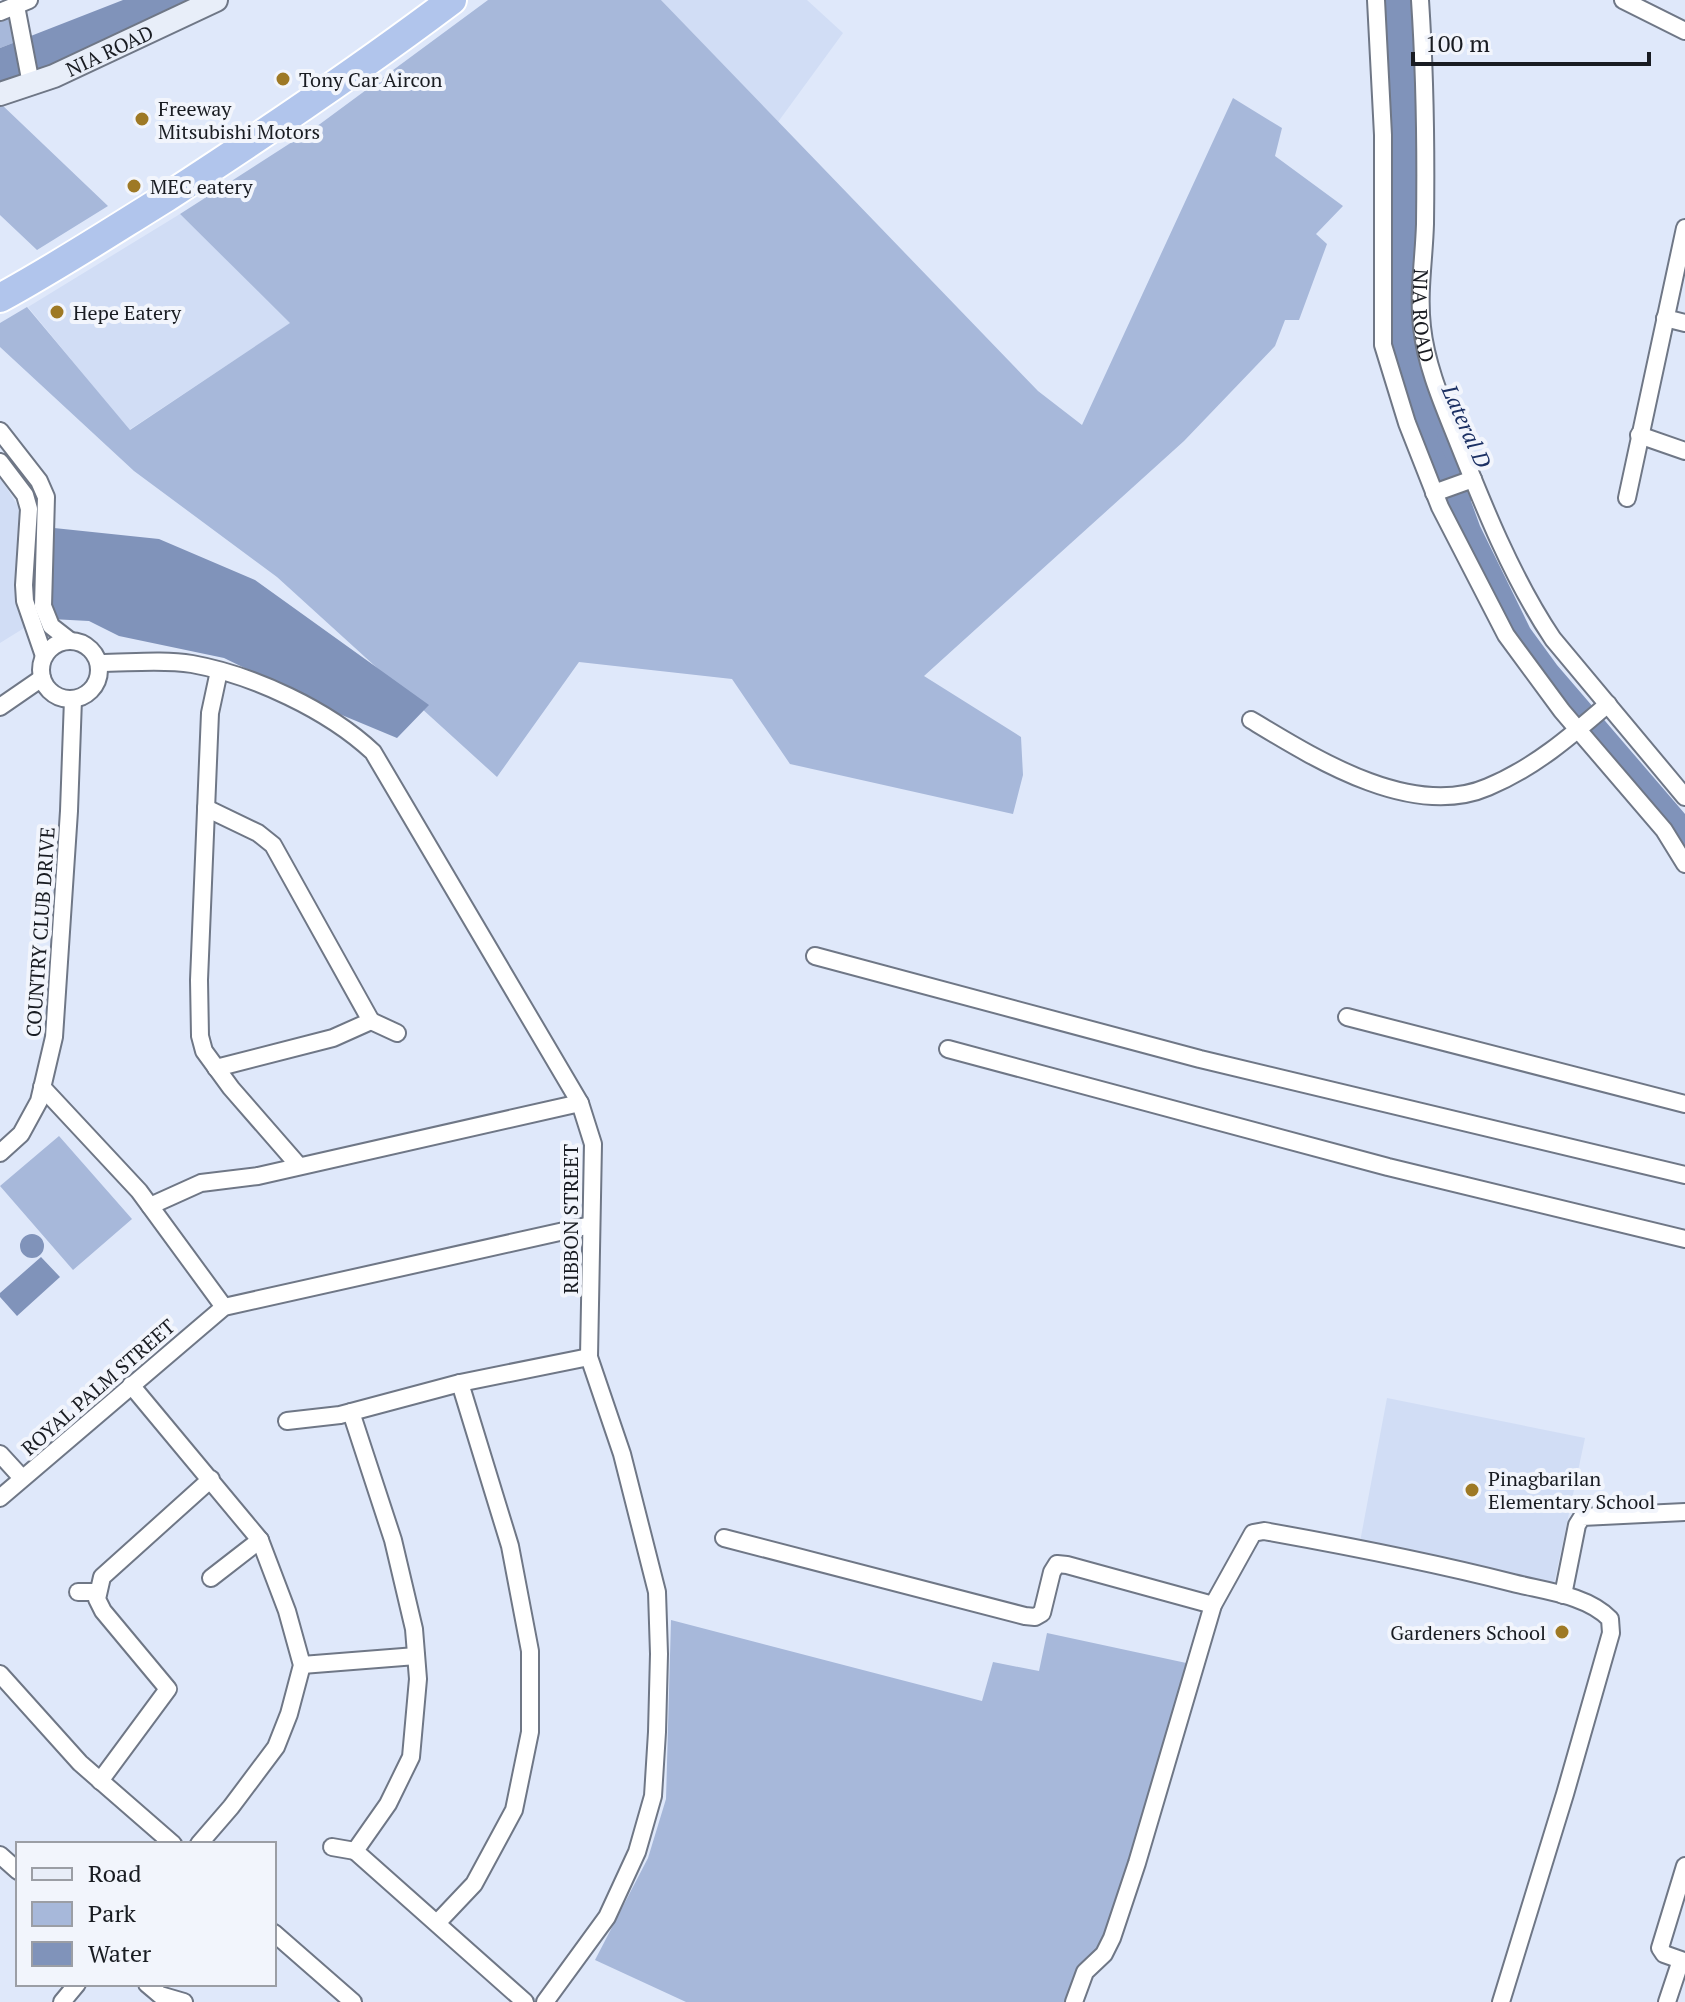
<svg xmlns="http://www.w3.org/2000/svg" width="1685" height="2002" font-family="'PT Serif',serif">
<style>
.built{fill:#d1ddf5}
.green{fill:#a7b8da}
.water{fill:#8093ba}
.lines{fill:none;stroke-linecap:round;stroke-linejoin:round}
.canal{stroke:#8093ba;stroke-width:16}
.street-casing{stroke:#6f7786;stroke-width:20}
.secondary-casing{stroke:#6f7786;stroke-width:26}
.highway-casing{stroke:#fff;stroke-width:32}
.street{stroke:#fff;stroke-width:16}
.secondary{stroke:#e8eef9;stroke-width:22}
.highway{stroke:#b1c5ec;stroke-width:28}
.poi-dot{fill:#9e7925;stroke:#f2f5fc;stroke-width:3}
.labels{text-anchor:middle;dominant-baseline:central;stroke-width:8;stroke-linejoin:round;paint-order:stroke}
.street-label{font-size:20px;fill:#191c22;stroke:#f2f5fc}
.poi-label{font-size:20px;fill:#191c22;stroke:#f2f5fc;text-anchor:start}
.water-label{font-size:22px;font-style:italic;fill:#1c3164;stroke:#f2f5fc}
</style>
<rect width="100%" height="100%" fill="#dfe8fa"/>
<path class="built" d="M 661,0 L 807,0 L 843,33 L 778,122 Z
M 180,214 L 291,323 L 129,430 L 28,307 Z
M 0,477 L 21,511 L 16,601 L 20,614 L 29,625 L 0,643 Z
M 1387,1398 L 1585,1438 L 1554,1584 L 1360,1542 Z"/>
<path class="green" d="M 488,0 L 661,0 L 1038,391 L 1082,425 L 1233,98 L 1282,128 L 1275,156 L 1343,206 L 1316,234 L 1327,244 L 1299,320 L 1285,320 L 1275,346 L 1184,441 L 924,676 L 1021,737 L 1023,775 L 1013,814 L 790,764 L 732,679 L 579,662 L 497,777 L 277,577 L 134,471 L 0,347 L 0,323 L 27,307 L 130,430 L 290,323 L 180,214 L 320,124 Z
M 11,13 L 18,41 L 0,48 L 0,17 Z
M 0,103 L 108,206 L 37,250 L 0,215 Z
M 59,1136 L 132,1219 L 73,1270 L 0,1186 Z
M 671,1620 L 982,1701 L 993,1662 L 1039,1671 L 1047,1633 L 1191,1664 L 1102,1951 L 1067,2002 L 686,2002 L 595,1960 L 648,1858 L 666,1799 Z"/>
<path class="water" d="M 123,0 L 187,0 L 44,68 L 0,82 L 0,48 Z
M 1383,0 L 1412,0 L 1417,136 L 1416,270 L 1446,432 L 1480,526 L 1530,628 L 1557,665 L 1685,814 L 1685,849 L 1669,825 L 1563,701 L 1509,626 L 1447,505 L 1400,383 L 1391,340 L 1387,295 Z
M 54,528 L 159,539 L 255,580 L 429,705 L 397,738 L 337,713 L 224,658 L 119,636 L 89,621 L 51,619 L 47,598 Z
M20 1246a12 12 0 1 1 24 0a12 12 0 1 1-24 0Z
M 41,1257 L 60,1277 L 17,1316 L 0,1297 L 0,1293 Z"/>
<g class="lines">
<path class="canal" d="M 1445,438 L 1471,493"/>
<g class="street-casing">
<g id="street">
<path d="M 1376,0 L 1383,135 L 1383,345 L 1407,423 L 1440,507 L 1506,635 L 1562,711 L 1664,830 L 1685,864"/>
<path id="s1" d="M 1420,0 C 1425,75 1426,150 1425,224 C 1424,259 1418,293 1422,327 C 1426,365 1442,402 1456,437 C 1483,505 1512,578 1553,639 L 1685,797"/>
<path d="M 1623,0 L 1685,31"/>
<path d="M 16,6 L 31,84"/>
<path d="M 0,12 L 29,0"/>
<path d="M 1665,318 L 1685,323"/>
<path d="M 0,431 L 39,481 L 46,497 L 43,606 L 51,626 L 69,640"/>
<path d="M 1639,435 L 1685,451"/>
<path d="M 0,462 L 25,495 L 29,509 L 24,585 L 25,601 L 44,656"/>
<path d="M 1434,493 L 1473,479"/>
<path d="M 1627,498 L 1685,228"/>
<circle cx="70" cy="670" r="29"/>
<path d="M 99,663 C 129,663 162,659 192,664 C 253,675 328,710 373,752 L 580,1103 L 593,1144 L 589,1357 L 622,1454 L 657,1592 L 659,1654 L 657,1732 L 653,1796 L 637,1852 L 607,1917 L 545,2002"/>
<path d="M 219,671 L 210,713 L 199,980 L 200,1036 L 204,1051 L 231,1088 L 299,1166"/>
<path d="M 0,707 L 42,678"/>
<path d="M 1251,720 C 1314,758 1412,820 1488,787 C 1534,768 1571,736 1608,704"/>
<path d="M 206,808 L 258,833 L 273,845 L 371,1021 L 333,1038 L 216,1068"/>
<path d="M 815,956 L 1200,1059 L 1685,1175"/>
<path d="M 1347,1017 L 1685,1104"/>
<path d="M 371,1021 L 397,1033"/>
<path d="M 948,1049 L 1388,1167 L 1685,1239"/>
<path d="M 42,1087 L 139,1191 L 224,1307"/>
<path d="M 0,1153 L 21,1134 L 39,1101 L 54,1037 L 69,811 L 73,699"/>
<path d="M 150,1206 L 201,1183 L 258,1176 L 580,1103"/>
<path d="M 131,1385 L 260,1540 L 287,1611 L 302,1665 L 289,1714 L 276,1747 L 231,1807 L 199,1844"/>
<path d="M 351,1412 L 393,1540 L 414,1629 L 418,1679 L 411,1757 L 388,1804 L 355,1851 L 525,2002"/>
<path d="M 287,1421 L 340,1415 L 460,1383 L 589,1357"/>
<path d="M 0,1454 L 22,1478"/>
<path d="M 0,1498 L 224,1307 L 591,1225"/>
<path d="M 724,1538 L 1025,1616 L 1035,1617 L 1042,1613 L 1052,1572 L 1057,1564 L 1067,1565 L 1213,1605"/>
<path d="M 211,1578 L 260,1540"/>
<path d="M 78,1592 L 98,1592"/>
<path d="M 1563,1595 L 1577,1525 L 1582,1517 L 1685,1512"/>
<path d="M 302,1665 L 416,1656"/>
<path d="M 0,1674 L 80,1763 L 173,1844"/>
<path d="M 100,1781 L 168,1689 L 103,1611 L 97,1599 L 102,1577 L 211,1479"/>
<path d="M 332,1847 L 355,1851"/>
<path d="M 0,1855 L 18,1871"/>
<path d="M 438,1922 L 474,1884 L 514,1810 L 530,1732 L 530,1651 L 510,1546 L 460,1383"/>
<path d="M 274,1933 L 353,2002"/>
<path d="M 147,1984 L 160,1995 L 184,2002"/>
<path d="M 62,2002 L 77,1984"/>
<path d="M 1074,2002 L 1085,1972 L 1104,1954 L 1112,1938 L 1137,1863 L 1213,1605 L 1253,1533 L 1264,1531 C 1348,1546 1431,1562 1513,1583 C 1544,1591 1587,1595 1610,1619 L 1611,1633 L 1565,1794 L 1501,2002"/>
<path d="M 1667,2002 L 1681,1960 L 1664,1954 L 1660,1948 L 1685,1866"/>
</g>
</g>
<g class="secondary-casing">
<g id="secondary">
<path id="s2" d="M 0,94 L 54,76 L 216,0"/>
</g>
</g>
<g class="highway-casing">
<path id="highway" d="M 0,298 C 57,267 112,231 167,197 C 264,134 359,70 452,0"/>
</g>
<use href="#street" class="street"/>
<use href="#secondary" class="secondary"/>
<use href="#highway" class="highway"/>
</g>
<g class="poi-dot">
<circle cx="283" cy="79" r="8"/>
<circle cx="142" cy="119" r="8"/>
<circle cx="134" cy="186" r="8"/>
<circle cx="57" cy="312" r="8"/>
<circle cx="1472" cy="1490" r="8"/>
<circle cx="1562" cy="1632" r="8"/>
</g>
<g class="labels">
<g class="street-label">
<text stroke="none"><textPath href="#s2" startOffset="118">NIA ROAD</textPath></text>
<text stroke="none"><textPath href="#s1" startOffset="316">NIA ROAD</textPath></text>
<text transform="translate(40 932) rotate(-86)">COUNTRY CLUB DRIVE</text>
<text transform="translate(570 1219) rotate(-90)">RIBBON STREET</text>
<text transform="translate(98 1387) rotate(-41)">ROYAL PALM STREET</text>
</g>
<g class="poi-label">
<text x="299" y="79">Tony Car Aircon</text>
<text x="158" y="108">Freeway<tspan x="158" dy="23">Mitsubishi Motors</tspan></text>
<text x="150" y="186">MEC eatery</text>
<text x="73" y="312">Hepe Eatery</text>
<text x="1488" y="1478">Pinagbarilan<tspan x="1488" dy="23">Elementary School</tspan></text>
<text x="1546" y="1632" text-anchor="end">Gardeners School</text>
</g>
<g class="water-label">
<text transform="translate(1467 426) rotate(66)">Lateral D</text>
</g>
</g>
<rect x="16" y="1842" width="260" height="144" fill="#f2f5fc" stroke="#9b9ea5" stroke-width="2"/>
<rect x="32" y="1868" width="40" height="12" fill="#e8eef9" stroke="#9b9ea5" stroke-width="2"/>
<text x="88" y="1882" font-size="24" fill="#191c22">Road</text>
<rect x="32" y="1902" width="40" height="24" fill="#a7b8da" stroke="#9b9ea5" stroke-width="2"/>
<text x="88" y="1922" font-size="24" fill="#191c22">Park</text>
<rect x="32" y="1942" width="40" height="24" fill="#8093ba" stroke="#9b9ea5" stroke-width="2"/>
<text x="88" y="1962" font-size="24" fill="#191c22">Water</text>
<path d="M1413 52v12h236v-12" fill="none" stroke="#191c22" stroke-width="4"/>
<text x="1425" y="52" font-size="24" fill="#191c22" stroke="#f2f5fc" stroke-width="6" paint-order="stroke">100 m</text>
</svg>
